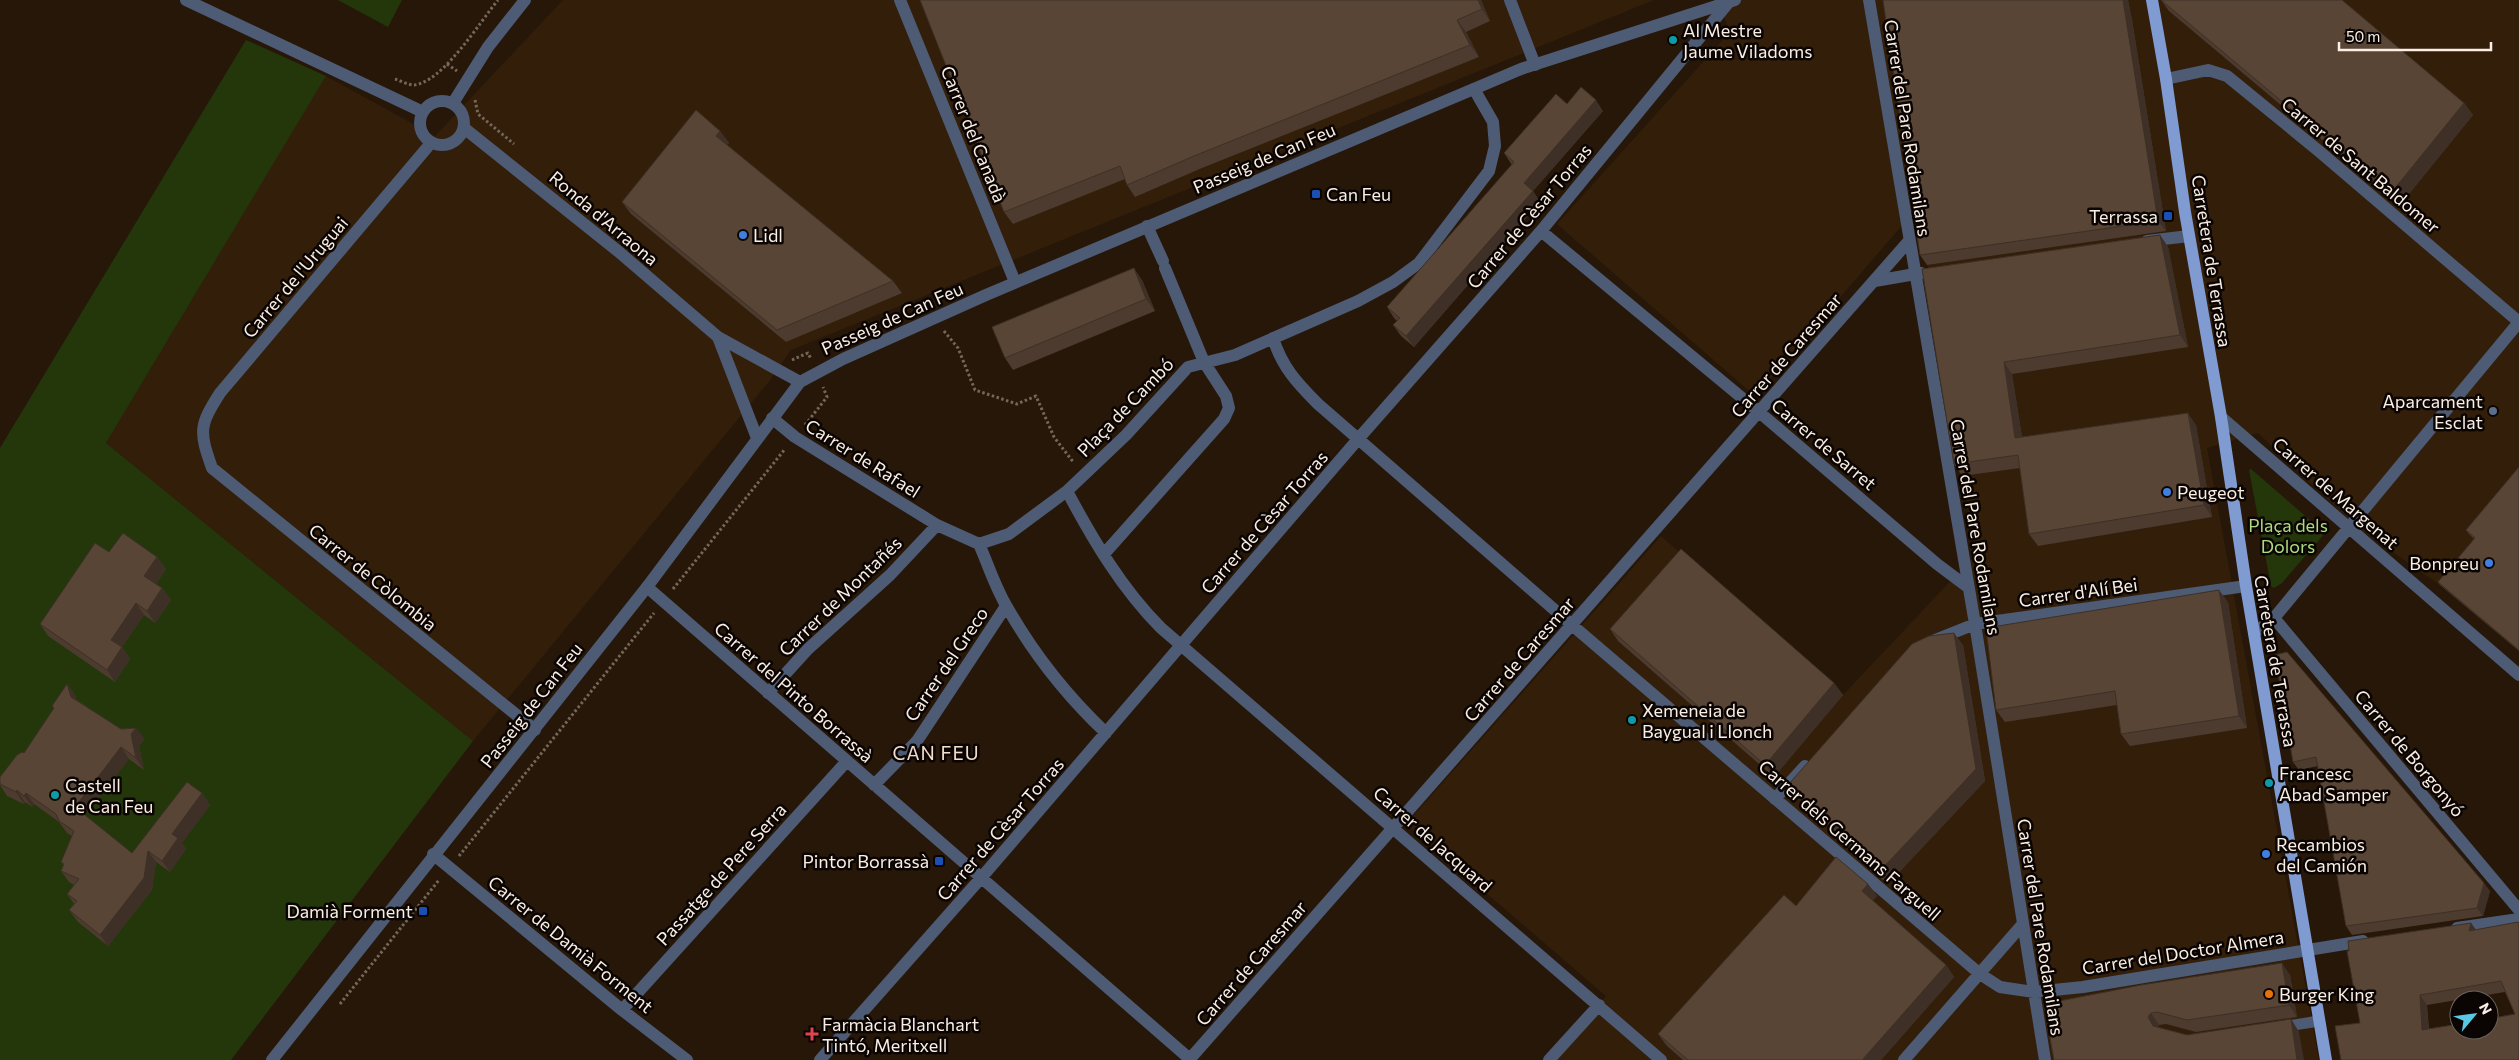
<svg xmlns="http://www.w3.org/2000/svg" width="2519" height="1060" font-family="Commissioner,sans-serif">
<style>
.built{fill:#331e0a}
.green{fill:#23370b}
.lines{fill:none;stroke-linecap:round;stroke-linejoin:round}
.path{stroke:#75675a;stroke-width:3;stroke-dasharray:2.5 2.5;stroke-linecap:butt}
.service{stroke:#4d5b75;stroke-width:11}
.minor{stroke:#4d5b75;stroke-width:12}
.tertiary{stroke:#4d5b75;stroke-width:12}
.primary{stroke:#7f9bd1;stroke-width:12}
.wall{fill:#4c3b2e;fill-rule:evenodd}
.shaded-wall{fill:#3e3026}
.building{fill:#584536;stroke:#3e3026;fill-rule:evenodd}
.culture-dot{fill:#0f9aa8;stroke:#0a0502;stroke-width:2}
.transit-dot{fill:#1a4fb4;stroke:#0a0502;stroke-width:2}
.shop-dot{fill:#3f7fe0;stroke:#0a0502;stroke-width:2}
.service-dot{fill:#5c6f8a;stroke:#0a0502;stroke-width:2}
.food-dot{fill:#e8710a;stroke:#0a0502;stroke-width:2}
.health-dot{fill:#e0444e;stroke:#0a0502;stroke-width:2}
.labels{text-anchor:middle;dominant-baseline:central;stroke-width:5;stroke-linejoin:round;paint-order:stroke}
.poi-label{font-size:18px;fill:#faeee5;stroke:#0a0502;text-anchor:start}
.street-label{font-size:18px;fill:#faeee5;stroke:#0a0502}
.park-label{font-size:18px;fill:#acdc7f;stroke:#0a0502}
.neighbourhood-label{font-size:19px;letter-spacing:1px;fill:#f4ddcb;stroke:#0a0502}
</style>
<rect width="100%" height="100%" fill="#271709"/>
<path class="built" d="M 563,0 L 1654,0 L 791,350 L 771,379 L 473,741 L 106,443 L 326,76 L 435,136 Z
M 1717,0 L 2519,0 L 2519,651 L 2440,585 L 2357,527 L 2258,433 L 2207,448 L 2319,1060 L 1553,1060 L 1606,996 L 1406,824 L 1661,536 L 1843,695 L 1975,555 L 1918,207 L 1755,396 L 1557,224 L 1730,32 Z"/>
<path class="green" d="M 338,0 L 402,0 L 388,27 Z
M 246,40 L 326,76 L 106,443 L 473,741 L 231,1060 L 0,1060 L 0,448 Z
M 2251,469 L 2325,533 L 2282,583 L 2274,588 L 2271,586 L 2249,470 Z"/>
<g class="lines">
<path class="path" d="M 447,64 L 457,71
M 395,79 C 401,81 408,85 414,85 C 443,82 479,23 498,0
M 475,100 L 478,114 L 514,144
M 944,331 L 958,348 L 975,390 L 1017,404 L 1036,396 L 1054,437 L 1074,463
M 792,360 L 808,353 L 811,359
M 805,425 L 827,397 L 823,387
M 673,589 L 785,449
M 459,856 L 654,613
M 340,1004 L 439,880"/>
<path class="service" d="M 2281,1027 L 2319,1021"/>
<path class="minor" d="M 900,0 L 1015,282
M 1510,0 L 1535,65
M 1869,0 L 1975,624 L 2045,1060
M 2166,79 L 2208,70 L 2227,76 L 2320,152 L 2519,322
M 453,103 L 488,47 L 525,0
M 431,143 L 220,393 C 199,426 199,431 212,468 L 535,730
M 1147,226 L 1163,261
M 1541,231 L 1759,412 L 1937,564 L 1969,588
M 2147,241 L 2189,236
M 1875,281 L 1921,273
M 1273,338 C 1282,367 1297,383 1318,404 L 1572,625 L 1980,974 L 2000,987 L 2034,992 L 2083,987 L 2363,941
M 2221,417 L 2519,675
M 772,418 L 795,437 L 937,525 L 979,544 L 1009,534 L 1067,491 L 1126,435 L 1188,367 L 1235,355 L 1358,301 L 1393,282 L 1419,263 L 1489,171 L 1495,146 L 1493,122 L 1474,89
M 1067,491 C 1093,540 1122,589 1161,628 L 1661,1060
M 979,544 C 988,564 995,587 1007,607 C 1033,653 1068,697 1106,733
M 1104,554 L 1224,419 L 1229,408 L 1226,396 L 1204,362 L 1165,268
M 647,587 L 1191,1060
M 2274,618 L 2519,910
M 2254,633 L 2274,618 L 2519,322
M 1935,640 L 1975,624 L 2246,586
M 768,693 L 808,649 L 890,575 L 937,525
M 874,785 L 917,741 L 1006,606
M 1775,799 L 1805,766
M 433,854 L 622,1010 L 687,1060
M 2457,928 L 2519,919
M 622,1010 L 847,761
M 820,1060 L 981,878 L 1359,438 L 1541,231 L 1729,2
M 1189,1060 L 1908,242
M 1549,1060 L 1599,1005
M 1904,1060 L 2022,925"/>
<path class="tertiary" d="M 186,0 L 423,112
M420 123a22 22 0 1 1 44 0a22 22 0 1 1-44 0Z
M 464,128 L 619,252 L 718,337 L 800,382
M 718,337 L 757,438
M 272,1060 L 647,587 L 800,382 L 843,359 L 986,295 L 1521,69 L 1735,0"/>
<path class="primary" d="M 2152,0 L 2166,79 L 2185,212 L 2221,417 L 2246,586 L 2326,1060"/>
</g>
<path class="wall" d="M 1481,0 L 1490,21 L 1466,32 L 1479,57 L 1202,168 L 1135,197 L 1127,185 L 1125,179 L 1013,224 L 1004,212 Z
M 1883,0 L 2128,0 L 2132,20 L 2166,231 L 1927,265 L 1920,255 Z
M 2161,0 L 2464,103 L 2473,115 L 2400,205 L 2169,11 Z
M 1567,104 L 1603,111 L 1533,191 L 1540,202 L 1414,347 L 1401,336 L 1393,325 L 1397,321 L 1394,318 L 1387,307 L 1512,165 L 1504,153 Z
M 720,131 L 729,143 L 727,145 L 893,281 L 902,293 L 786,342 L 631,214 L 622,202 Z
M 2160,235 L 2168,247 L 2188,347 L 2012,374 L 2022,437 L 2196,425 L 2212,517 L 2038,546 L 2029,534 L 2020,468 L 1962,476 L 1954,464 L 1922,269 Z
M 1142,280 L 1155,311 L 1013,370 L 1005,358 Z
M 2519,467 L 2519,651 L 2440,585 L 2438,582 L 2474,539 L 2468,533 L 2466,530 Z
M 109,552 L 157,557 L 166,569 L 156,584 L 162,588 L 171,600 L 155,623 L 144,615 L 122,647 L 130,659 L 115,682 L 48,636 L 40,624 Z
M 2228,602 L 2247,728 L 2130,746 L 2121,734 L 2117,705 L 2005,722 L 1996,710 Z
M 1610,629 L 1834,683 L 1843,695 L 1774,777 L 1618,641 Z
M 1963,645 L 1985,781 L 1888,884 L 1855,856 L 1846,844 L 1847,843 L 1797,797 L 1788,785 Z
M 2275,655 L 2490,891 L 2483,916 L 2352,935 L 2346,926 L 2318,766 L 2299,770 L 2293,762 Z
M 67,684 L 75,695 L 77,700 L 121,729 L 145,739 L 139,746 L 144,770 L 129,759 L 85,815 L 132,853 L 202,793 L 210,805 L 182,843 L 186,849 L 170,872 L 156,862 L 152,890 L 108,946 L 78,922 L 69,910 L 74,904 L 67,894 L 74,885 L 69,882 L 61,871 L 64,866 L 61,862 L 72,836 L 67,833 L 59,822 L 34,804 L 32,807 L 25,802 L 24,804 L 7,796 L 0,785 L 0,777 L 24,753 L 54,709 L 52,706 Z
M 1868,884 L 1877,896 L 1872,901 L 1946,965 L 1954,977 L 1881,1060 L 1683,1060 L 1667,1046 L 1658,1034 L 1796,906 Z
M 2518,922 L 2519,1060 L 2360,1023 L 2471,923 L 2476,930 ZM 2505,992 L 2515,1014 L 2429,1029 L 2427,1005 Z
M 2290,975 L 2297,1017 L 2196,1032 L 2166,1024 L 2159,1025 L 2158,1027 L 2187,1035 L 2291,1019 L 2299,1032 L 2054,1060 L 2044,1004 Z"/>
<path class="shaded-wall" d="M 1478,0 L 1481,0 L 1490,21 L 1482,9 Z
M 2123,0 L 2128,0 L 2132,20 L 2166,231 L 2158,221 Z
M 1457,20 L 1466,32 L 1479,57 L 1470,45 Z
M 1596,100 L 1603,111 L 1533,191 L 1540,202 L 1414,347 L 1406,336 L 1524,183 Z
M 2464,103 L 2473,115 L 2400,205 L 2391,193 Z
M 720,131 L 729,143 L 724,149 L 716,136 Z
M 2160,235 L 2168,247 L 2188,347 L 2180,335 Z
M 1134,268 L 1142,280 L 1155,311 L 1146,299 Z
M 2004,362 L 2012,374 L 2024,450 L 2015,438 Z
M 2188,413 L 2196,425 L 2212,517 L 2204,505 Z
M 157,557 L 166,569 L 153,588 L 144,576 Z
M 162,588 L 171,600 L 155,623 L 147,611 Z
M 2219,590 L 2228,602 L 2247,728 L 2239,716 Z
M 136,603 L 144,615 L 122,647 L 130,659 L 115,682 L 107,670 L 111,640 Z
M 1954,633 L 1963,645 L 1985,781 L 1888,884 L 1879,872 Z
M 1834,683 L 1843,695 L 1774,777 L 1765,765 Z
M 67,684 L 75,695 L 80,708 L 71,697 Z
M 136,728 L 145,739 L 139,746 L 144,770 L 136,758 L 131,734 Z
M 121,747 L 129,759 L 83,818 L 75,807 Z
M 17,790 L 25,802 L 24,804 L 16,792 Z
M 26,793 L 34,804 L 32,807 L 24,796 Z
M 202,793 L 210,805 L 182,843 L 186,849 L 170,872 L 162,861 L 172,834 Z
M 148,851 L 156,862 L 152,890 L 108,946 L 100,935 Z
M 2484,883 L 2490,891 L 2483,916 L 2477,908 Z
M 1868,884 L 1877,896 L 1870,903 L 1862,891 Z
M 2471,923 L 2478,933 L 2469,931 Z
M 2282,963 L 2290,975 L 2297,1017 L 2289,1005 Z
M 1946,965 L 1954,977 L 1881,1060 L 1864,1060 L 1863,1059 Z
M 2420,995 L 2427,1005 L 2429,1040 L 2422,1030 Z
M 2151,1013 L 2159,1025 L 2157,1029 L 2153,1026 L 2148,1017 Z
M 2291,1019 L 2299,1032 L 2304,1060 L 2297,1060 Z"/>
<path class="building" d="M 920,0 L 1478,0 L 1482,9 L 1457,20 L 1470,45 L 1194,156 L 1127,185 L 1120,166 L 1004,212 Z
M 1883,0 L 2123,0 L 2158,221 L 1920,255 Z
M 2161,0 L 2342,0 L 2464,103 L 2391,193 Z
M 1581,87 L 1596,100 L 1524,183 L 1533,191 L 1406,336 L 1393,325 L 1400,318 L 1387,307 L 1514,162 L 1504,153 L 1556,94 L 1567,104 Z
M 696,110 L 720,131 L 716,136 L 893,281 L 777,330 L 622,202 Z
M 2160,235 L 2180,335 L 2004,362 L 2015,438 L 2188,413 L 2204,505 L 2029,534 L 2018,455 L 1954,464 L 1922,269 Z
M 1134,268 L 1146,299 L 1005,358 L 992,327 Z
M 2519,467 L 2519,650 L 2438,582 L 2475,538 L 2466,530 Z
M 123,533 L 157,557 L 144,576 L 162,588 L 147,611 L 136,603 L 111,640 L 122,647 L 107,670 L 40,624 L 95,543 L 109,552 Z
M 1681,549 L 1834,683 L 1765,765 L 1610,629 Z
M 2219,590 L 2239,716 L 2121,734 L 2115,691 L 1996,710 L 1986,628 Z
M 1954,633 L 1976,769 L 1879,872 L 1846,844 L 1849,840 L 1788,785 L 1912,644 L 1929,636 Z
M 2287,652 L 2484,883 L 2477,908 L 2346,926 L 2316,757 L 2293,762 L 2275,655 Z
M 67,684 L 71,697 L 121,729 L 136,728 L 131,734 L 136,758 L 121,747 L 75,807 L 132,853 L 187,782 L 202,793 L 172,834 L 178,838 L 162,861 L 148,851 L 144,878 L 100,935 L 69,910 L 77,901 L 67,894 L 79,879 L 61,871 L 64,864 L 61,862 L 74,831 L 59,821 L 56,814 L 26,793 L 24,796 L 17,790 L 16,792 L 0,784 L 0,777 L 17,755 L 22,752 L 24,753 L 54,708 L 52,706 Z
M 1836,857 L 1868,884 L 1862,891 L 1946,965 L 1863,1059 L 1864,1060 L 1688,1060 L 1658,1034 L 1784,895 L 1796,906 Z
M 2518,922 L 2519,923 L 2519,1060 L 2341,1060 L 2335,1026 L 2360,1023 L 2347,951 L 2349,951 L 2348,941 L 2471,923 L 2469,931 ZM 2501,981 L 2515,1014 L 2489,1019 L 2489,1030 L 2459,1030 L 2459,1024 L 2422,1030 L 2420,995 Z
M 2282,963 L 2289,1005 L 2187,1020 L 2157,1012 L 2151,1013 L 2148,1017 L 2153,1026 L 2187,1035 L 2291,1019 L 2297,1060 L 2054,1060 L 2044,1004 L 2141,985 Z"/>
<g class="culture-dot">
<circle cx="1673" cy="40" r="5"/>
<circle cx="1632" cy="720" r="5"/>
<circle cx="2269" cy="783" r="5"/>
<circle cx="55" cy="795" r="5"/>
</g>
<g class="transit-dot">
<rect x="1311" y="189" width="10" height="10" rx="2.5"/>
<rect x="2163" y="211" width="10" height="10" rx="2.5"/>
<rect x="934" y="856" width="10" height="10" rx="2.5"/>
<rect x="418" y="906" width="10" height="10" rx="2.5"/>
</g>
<g class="shop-dot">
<circle cx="743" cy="235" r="5"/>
<circle cx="2167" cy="492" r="5"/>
<circle cx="2489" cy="563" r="5"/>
<circle cx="2266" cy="854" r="5"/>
</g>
<circle class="service-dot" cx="2493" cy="411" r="5"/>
<circle class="food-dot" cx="2269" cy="994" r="5"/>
<path class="health-dot" d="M809.5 1026.5h5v5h5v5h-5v5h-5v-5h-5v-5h5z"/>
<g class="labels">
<g class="poi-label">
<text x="1683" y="30">Al Mestre<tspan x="1683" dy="21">Jaume Viladoms</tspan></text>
<text x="1326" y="194">Can Feu</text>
<text x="2158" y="216" text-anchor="end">Terrassa</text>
<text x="753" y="235">Lidl</text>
<text x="2483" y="401" text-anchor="end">Aparcament<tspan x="2483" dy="21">Esclat</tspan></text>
<text x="2177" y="492">Peugeot</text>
<text x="2479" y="563" text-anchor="end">Bonpreu</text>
<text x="1642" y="710">Xemeneia de<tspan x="1642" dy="21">Baygual i Llonch</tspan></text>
<text x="2279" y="773">Francesc<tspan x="2279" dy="21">Abad Samper</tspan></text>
<text x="65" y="785">Castell<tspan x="65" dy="21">de Can Feu</tspan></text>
<text x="2276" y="844">Recambios<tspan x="2276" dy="21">del Camión</tspan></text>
<text x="929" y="861" text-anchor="end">Pintor Borrassà</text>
<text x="413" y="911" text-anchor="end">Damià Forment</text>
<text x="2279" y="994">Burger King</text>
<text x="822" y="1024">Farmàcia Blanchart<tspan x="822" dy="21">Tintó, Meritxell</tspan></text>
</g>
<g class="street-label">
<text transform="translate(1908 128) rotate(81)">Carrer del Pare Rodamilans</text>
<text transform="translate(974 134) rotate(68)">Carrer del Canadà</text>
<text transform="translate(1264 158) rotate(-23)">Passeig de Can Feu</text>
<text transform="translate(2361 165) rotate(40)">Carrer de Sant Baldomer</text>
<text transform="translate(1529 216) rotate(-50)">Carrer de Cèsar Torras</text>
<text transform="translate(604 218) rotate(40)">Ronda d'Arraona</text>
<text transform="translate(2212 261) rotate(81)">Carretera de Terrassa</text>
<text transform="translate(295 277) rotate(-50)">Carrer de l'Uruguai</text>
<text transform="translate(892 318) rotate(-24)">Passeig de Can Feu</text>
<text transform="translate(1786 355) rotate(-49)">Carrer de Caresmar</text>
<text transform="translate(1125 407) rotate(-46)">Plaça de Cambó</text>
<text transform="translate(1824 444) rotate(40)">Carrer de Sarret</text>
<text transform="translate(863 458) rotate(32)">Carrer de Rafael</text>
<text transform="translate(2336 493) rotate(41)">Carrer de Margenat</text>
<text transform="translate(1264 522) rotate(-49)">Carrer de Cèsar Torras</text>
<text transform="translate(1976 527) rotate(80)">Carrer del Pare Rodamilans</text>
<text transform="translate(373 577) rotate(39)">Carrer de Còlombia</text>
<text transform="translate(2078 592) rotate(-8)">Carrer d'Alí Bei</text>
<text transform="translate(840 596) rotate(-44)">Carrer de Montañés</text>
<text transform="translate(1519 659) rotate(-49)">Carrer de Caresmar</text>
<text transform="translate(2276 661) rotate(80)">Carretera de Terrassa</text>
<text transform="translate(946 664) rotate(-56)">Carrer del Greco</text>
<text transform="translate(794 692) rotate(41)">Carrer del Pinto Borrassà</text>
<text transform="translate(531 705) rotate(-52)">Passeig de Can Feu</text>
<text transform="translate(2410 753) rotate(50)">Carrer de Borgonyó</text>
<text transform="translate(1000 829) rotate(-49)">Carrer de Cèsar Torras</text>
<text transform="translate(1433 839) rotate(41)">Carrer de Jacquard</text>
<text transform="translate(1850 840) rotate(41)">Carrer dels Germans Farguell</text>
<text transform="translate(721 874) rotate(-48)">Passatge de Pere Serra</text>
<text transform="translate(2041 927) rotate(81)">Carrer del Pare Rodamilans</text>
<text transform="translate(571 944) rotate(39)">Carrer de Damià Forment</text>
<text transform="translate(2183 952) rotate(-9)">Carrer del Doctor Almera</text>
<text transform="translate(1251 963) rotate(-49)">Carrer de Caresmar</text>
</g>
<g class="park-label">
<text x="2288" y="525">Plaça dels<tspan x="2288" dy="21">Dolors</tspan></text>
</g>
<g class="neighbourhood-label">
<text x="936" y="752">CAN FEU</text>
</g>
</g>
<g transform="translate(2474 1015) rotate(61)"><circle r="24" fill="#0a0502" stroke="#6a625d"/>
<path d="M0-4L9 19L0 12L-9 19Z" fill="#59c8e5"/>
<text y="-8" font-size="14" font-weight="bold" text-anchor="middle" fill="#faeee5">N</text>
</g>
<path d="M2339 42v8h152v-8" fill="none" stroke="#faeee5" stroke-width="2.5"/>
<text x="2346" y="42" font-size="15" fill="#faeee5" stroke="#0a0502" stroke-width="4" paint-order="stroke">50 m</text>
</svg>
